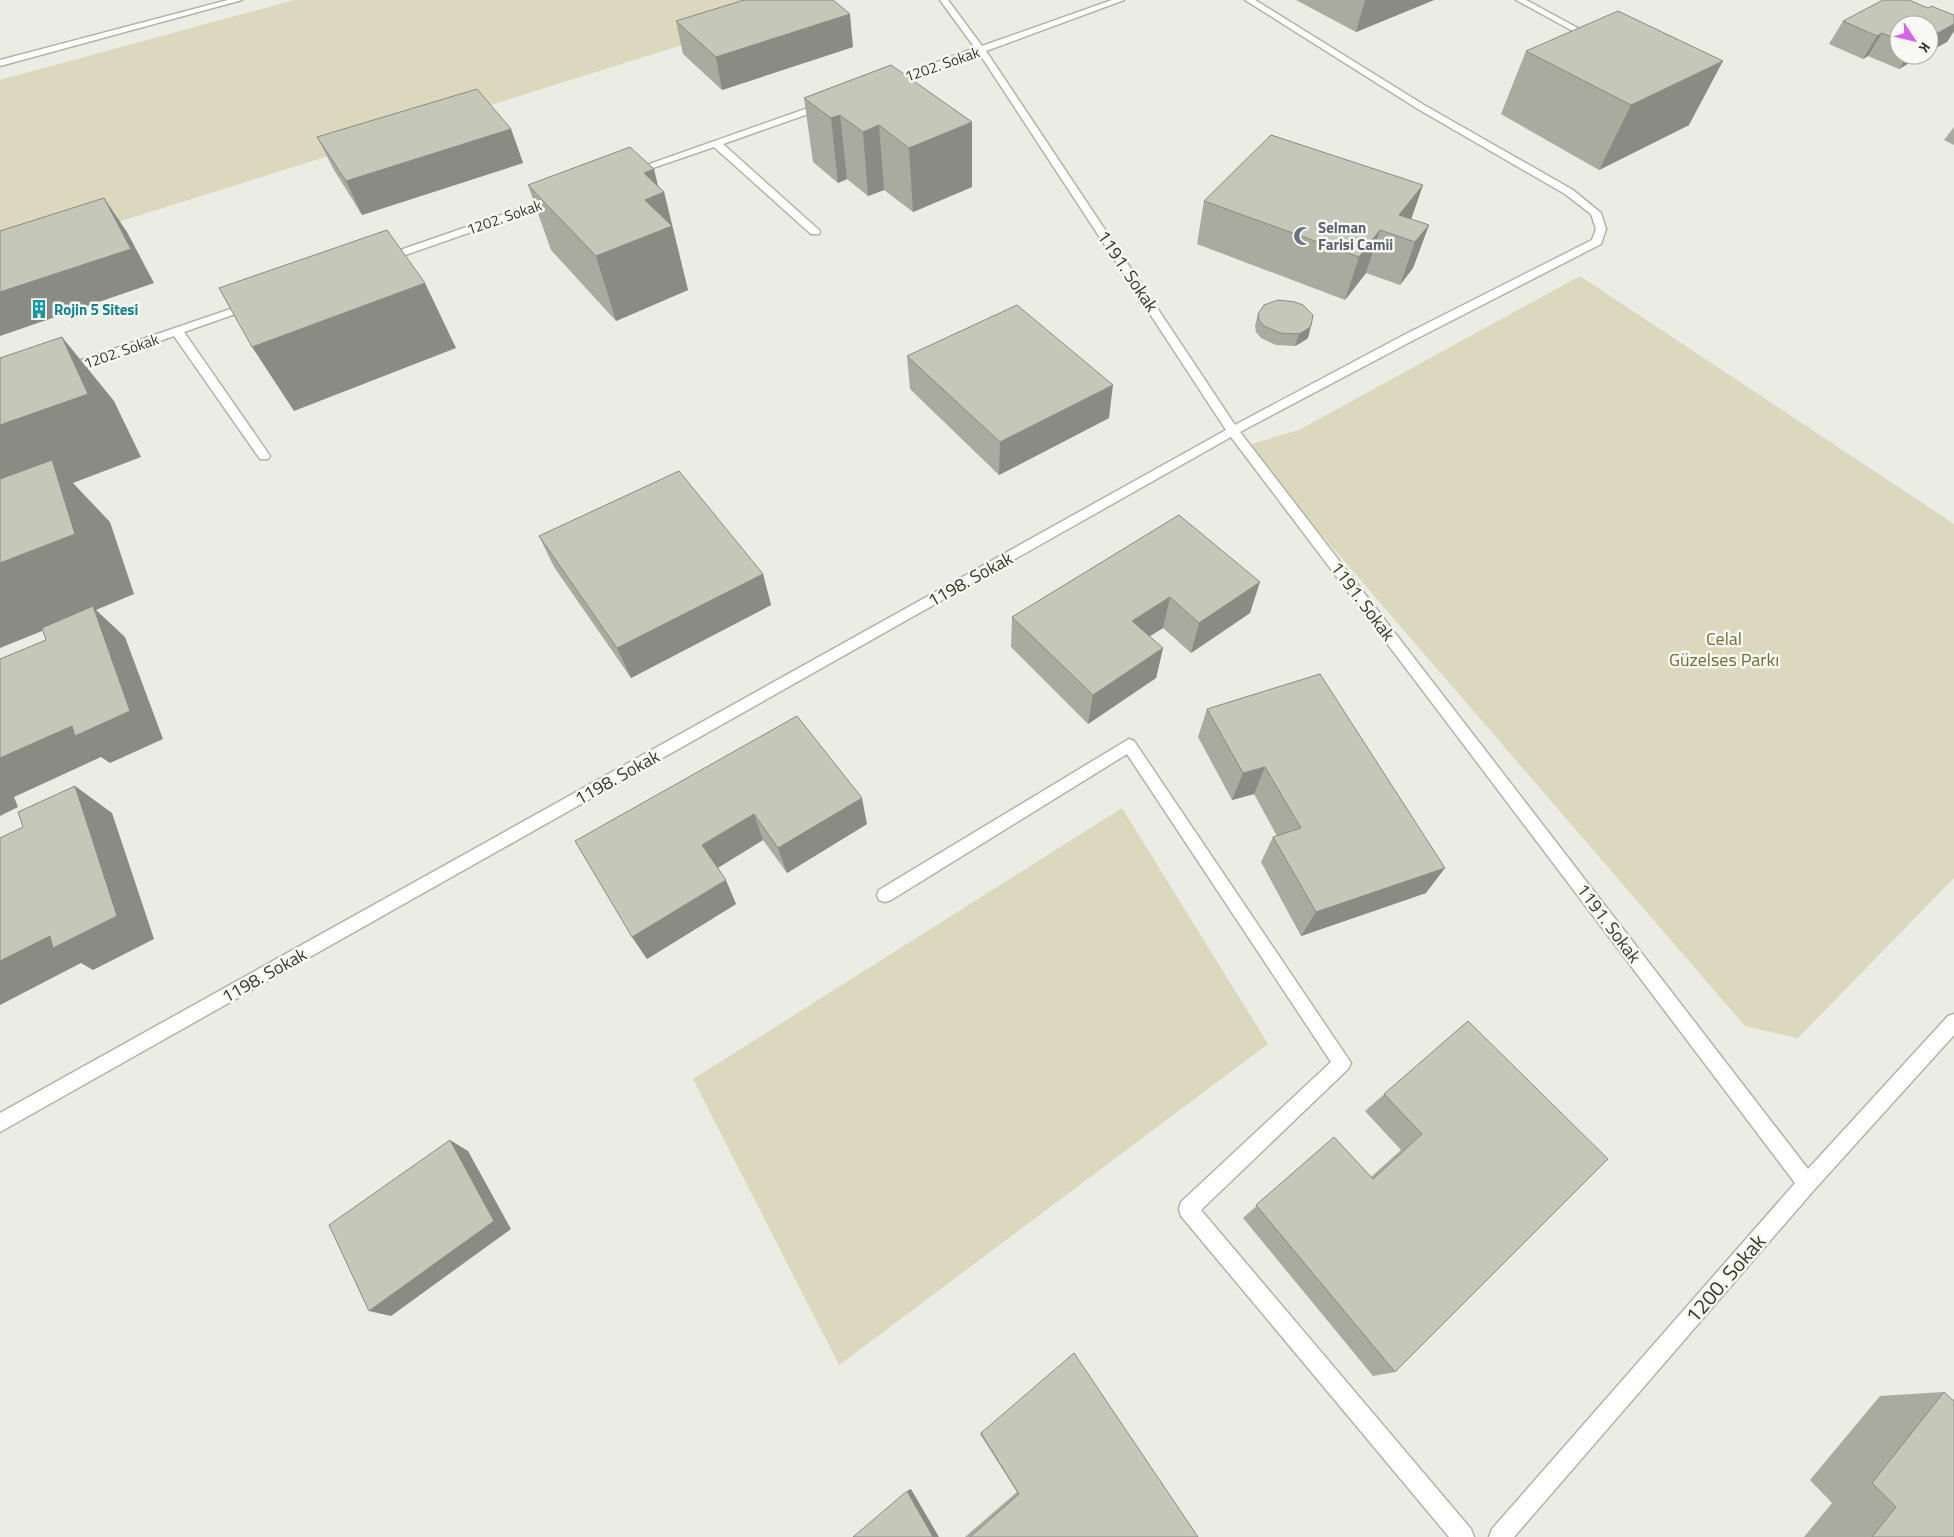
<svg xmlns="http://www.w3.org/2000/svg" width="1954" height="1537" font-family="'Titillium Web',sans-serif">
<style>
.green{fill:#dcd8be}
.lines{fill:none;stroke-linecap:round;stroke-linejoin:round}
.minor-casing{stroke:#b1b4a6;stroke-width:3}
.minor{fill:#fff;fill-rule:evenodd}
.wall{fill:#a9ab9f}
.shaded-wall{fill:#8a8b82}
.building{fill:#c5c7b9;stroke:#8a8b82}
.labels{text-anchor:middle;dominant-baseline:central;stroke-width:5;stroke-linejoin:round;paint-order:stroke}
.far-street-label{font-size:15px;fill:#353d24;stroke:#f8f9f4}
.far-worship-label{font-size:15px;font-weight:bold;fill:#5b616d;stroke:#f8f9f4;text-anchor:start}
.far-culture-label{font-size:15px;font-weight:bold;fill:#0d838f;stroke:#f8f9f4;text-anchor:start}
.street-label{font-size:18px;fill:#353d24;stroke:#f8f9f4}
.park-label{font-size:18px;fill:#717030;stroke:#f8f9f4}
.near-street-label{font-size:21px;fill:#353d24;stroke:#f8f9f4}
</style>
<rect width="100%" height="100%" fill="#ebece3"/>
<path class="green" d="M 294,0 L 825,0 L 0,259 L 0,80 Z
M 1580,276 L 1954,524 L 1954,878 L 1798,1038 L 1745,1026 L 1245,446 L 1299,430 Z
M 1122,808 L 1268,1044 L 839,1365 L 693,1079 Z"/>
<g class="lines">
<g class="minor-casing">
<path id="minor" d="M 228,0 L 242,0 L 0,66 L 0,60 Z
M 940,0 L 948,0 L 982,46 L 1112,0 L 1124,0 L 986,51 L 1235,425 L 1402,336 L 1592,240 L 1596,229 L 1591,214 L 1565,194 L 1418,109 L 1245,0 L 1255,0 L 1424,105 L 1573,190 L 1601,213 L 1606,229 L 1601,244 L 1410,342 L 1240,432 L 1808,1169 L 1948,1016 L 1954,1014 L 1954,1035 L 1814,1190 L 1514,1537 L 1489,1537 L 1492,1529 L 1795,1183 L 1231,437 L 0,1132 L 0,1113 L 1226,430 L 979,53 L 892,84 L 889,85 L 884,82 L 975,48 Z
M 1516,0 L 1526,0 L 1598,39 L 1591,41 Z
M 825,102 L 828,103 L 828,107 L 723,144 L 819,230 L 820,232 L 819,234 L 811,234 L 714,147 L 635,174 L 632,175 L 627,172 Z
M 553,197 L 557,198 L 557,202 L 388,261 L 380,261 L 379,259 L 380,257 Z
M 251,302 L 255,303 L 257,305 L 255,307 L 184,332 L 268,453 L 270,456 L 268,459 L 260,459 L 174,336 L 69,373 L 65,374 L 59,370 L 61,367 Z
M 1129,739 L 1134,741 L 1351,1063 L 1348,1069 L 1201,1210 L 1471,1529 L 1474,1537 L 1449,1537 L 1181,1216 L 1179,1209 L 1181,1202 L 1331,1062 L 1127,754 L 891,900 L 885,902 L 879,900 L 877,895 L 879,890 Z"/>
</g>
<use href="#minor" class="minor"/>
</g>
<path class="wall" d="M 1296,0 L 1434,0 L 1356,32 Z
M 1928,8 L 1954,15 L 1954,31 L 1947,42 L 1899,25 L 1899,55 L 1923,55 L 1899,69 L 1868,56 L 1863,59 L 1829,44 L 1843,21 Z
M 676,21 L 853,47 L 722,90 L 683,54 Z
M 1526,51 L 1689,125 L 1599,170 L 1501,114 Z
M 891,65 L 972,187 L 913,212 L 884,190 L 868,196 L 847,179 L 838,183 L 813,162 L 804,98 Z
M 1954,127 L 1954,145 L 1944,140 Z
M 511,129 L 523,163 L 362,215 L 334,170 L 317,137 Z
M 528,185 L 659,187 L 664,192 L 688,290 L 616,321 L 551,250 Z
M 1423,185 L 1411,219 L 1429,225 L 1413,268 L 1400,285 L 1366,273 L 1345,300 L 1197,244 L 1204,201 Z
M 1258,314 L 1308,338 L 1302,342 L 1295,346 L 1276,345 L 1261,338 L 1256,332 L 1255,326 Z
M 907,356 L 1109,418 L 999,475 L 910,389 Z
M 1179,515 L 1250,613 L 1191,653 L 1163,628 L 1149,636 L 1163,648 L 1156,678 L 1088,724 L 1011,647 L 1012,617 Z
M 539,536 L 763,574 L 771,605 L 631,678 L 554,567 Z
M 1207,709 L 1426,893 L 1301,936 L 1261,862 L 1273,837 L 1277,836 L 1254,794 L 1232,800 L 1198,737 Z
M 797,716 L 867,824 L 787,873 L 763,840 L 718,868 L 736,904 L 647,959 L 632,937 Z
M 1468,1021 L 1395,1372 L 1373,1376 L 1243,1218 L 1334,1137 L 1371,1177 L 1401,1150 L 1365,1111 Z
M 1944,1392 L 1954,1537 L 1804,1537 L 1832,1503 L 1810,1480 L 1880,1396 Z
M 981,1433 L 1198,1537 L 965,1537 L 1017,1492 L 980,1434 Z"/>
<path class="shaded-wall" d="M 1365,0 L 1434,0 L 1356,32 Z
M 850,14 L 853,47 L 722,90 L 716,57 Z
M 1954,24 L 1954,31 L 1947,42 L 1929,52 L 1929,38 Z
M 1882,33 L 1868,56 L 1863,59 L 1877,36 Z
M 1908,55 L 1923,55 L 1899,69 Z
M 1723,61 L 1689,125 L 1599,170 L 1631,105 Z
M 840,115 L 847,179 L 838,183 L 831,118 Z
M 972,122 L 972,187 L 913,212 L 909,148 Z
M 879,125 L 884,190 L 868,196 L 863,132 Z
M 511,129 L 523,163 L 362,215 L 346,181 Z
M 654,169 L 660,194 L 664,192 L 688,290 L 616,321 L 596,256 L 644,173 Z
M 1423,185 L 1408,228 L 1399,215 Z
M 104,198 L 127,232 L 154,283 L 0,336 L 0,292 Z
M 1429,225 L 1413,268 L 1400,285 L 1415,242 Z
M 1380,230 L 1366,273 L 1345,300 L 1359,257 Z
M 425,283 L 456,348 L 294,411 L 252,347 Z
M 1311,326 L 1308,338 L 1302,342 L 1295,346 L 1299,334 Z
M 62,337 L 114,401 L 141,457 L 73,483 L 110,522 L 134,594 L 96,610 L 125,637 L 163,739 L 110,763 L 101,757 L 14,797 L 18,807 L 0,816 L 0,758 L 94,610 L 0,648 L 0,425 Z
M 1113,385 L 1109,418 L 999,475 L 1000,442 Z
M 763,574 L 771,605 L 631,678 L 617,648 Z
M 1260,582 L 1250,613 L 1191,653 L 1199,623 Z
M 1170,597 L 1163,628 L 1127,651 L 1132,621 Z
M 1163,648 L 1156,678 L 1088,724 L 1093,695 Z
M 1265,767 L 1254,794 L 1232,800 L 1243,773 Z
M 75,786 L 112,813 L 154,939 L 93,970 L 81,963 L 0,1005 L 0,961 Z
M 862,798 L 867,824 L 787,873 L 778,848 Z
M 754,814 L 763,840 L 714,870 L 702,845 Z
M 1445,868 L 1426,893 L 1301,936 L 1316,912 Z
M 726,880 L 736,904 L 647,959 L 632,937 Z
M 450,1140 L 468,1151 L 511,1229 L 391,1316 L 369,1311 Z
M 911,1489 L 939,1537 L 933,1537 L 907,1491 Z"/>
<path class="building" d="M 744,0 L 833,0 L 850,14 L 716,57 L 676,21 Z
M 1883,0 L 1909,0 L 1928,8 L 1931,6 L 1954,15 L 1954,24 L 1929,38 L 1929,25 L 1899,25 L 1899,40 L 1882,33 L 1877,36 L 1843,21 Z
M 1618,11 L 1723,61 L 1631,105 L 1526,51 Z
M 891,65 L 972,122 L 909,148 L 879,125 L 863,132 L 840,115 L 831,118 L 804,98 Z
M 477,89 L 511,129 L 346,181 L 317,137 Z
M 1271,135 L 1423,185 L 1399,215 L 1429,225 L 1415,242 L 1380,230 L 1359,257 L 1204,201 Z
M 630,147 L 654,169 L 644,173 L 664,192 L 645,200 L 672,226 L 596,256 L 528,185 Z
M 104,198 L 131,249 L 0,292 L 0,231 Z
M 387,230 L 425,283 L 252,347 L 219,288 Z
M 1278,300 L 1295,302 L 1303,305 L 1313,315 L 1311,326 L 1306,330 L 1299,334 L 1280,333 L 1264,326 L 1259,320 L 1258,314 L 1264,305 Z
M 1017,305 L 1113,385 L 1000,442 L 907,356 Z
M 62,337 L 88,394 L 0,425 L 0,358 Z
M 52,460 L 75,534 L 0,563 L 0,479 Z
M 679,471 L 763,574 L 617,648 L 539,536 Z
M 1179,515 L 1260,582 L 1199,623 L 1170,597 L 1132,621 L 1163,648 L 1093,695 L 1012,617 Z
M 93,606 L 130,711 L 75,736 L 72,726 L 0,758 L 0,659 L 46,640 L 42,628 Z
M 1320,674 L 1445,868 L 1316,912 L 1273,837 L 1301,828 L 1265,767 L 1243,773 L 1207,709 Z
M 797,716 L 862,798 L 778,848 L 754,814 L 702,845 L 726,880 L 632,937 L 575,841 Z
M 75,786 L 117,916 L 53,948 L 50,936 L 0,961 L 0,838 L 23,827 L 18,812 Z
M 1468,1021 L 1608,1159 L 1395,1372 L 1256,1205 L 1334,1137 L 1373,1179 L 1422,1134 L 1384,1094 Z
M 450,1140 L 494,1221 L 369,1311 L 329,1225 Z
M 1074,1353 L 1198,1537 L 970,1537 L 1019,1494 L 981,1433 Z
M 1944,1392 L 1954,1401 L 1954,1537 L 1872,1537 L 1896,1507 L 1872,1483 Z
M 907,1491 L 933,1537 L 853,1537 Z"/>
<defs>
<g id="mosque-bare" transform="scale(1.5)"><path d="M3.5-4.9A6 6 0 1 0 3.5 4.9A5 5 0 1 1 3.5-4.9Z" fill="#6b7280" stroke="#f8f9f4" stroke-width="2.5" paint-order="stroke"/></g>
<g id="building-bare" transform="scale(1.5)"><path d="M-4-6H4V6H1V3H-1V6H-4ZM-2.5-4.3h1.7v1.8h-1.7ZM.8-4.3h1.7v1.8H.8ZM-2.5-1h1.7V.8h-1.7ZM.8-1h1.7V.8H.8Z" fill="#0f9aa8" stroke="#f8f9f4" stroke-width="2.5" paint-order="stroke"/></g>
</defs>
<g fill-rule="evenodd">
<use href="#mosque-bare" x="1303" y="236"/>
<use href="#building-bare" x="39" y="309"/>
</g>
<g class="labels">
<g class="far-street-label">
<text transform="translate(942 64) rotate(-19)">1202. Sokak</text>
<text transform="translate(504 217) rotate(-19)">1202. Sokak</text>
<text transform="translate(121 351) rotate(-19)">1202. Sokak</text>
</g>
<g class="far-worship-label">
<text x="1318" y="227">Selman<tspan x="1318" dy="17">Farisi Camii</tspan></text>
</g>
<g class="far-culture-label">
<text x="54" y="309">Rojin 5 Sitesi</text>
</g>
<g class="street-label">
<text transform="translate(1128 271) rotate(56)">1191. Sokak</text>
<text transform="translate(970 579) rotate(-29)">1198. Sokak</text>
<text transform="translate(1363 601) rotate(53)">1191. Sokak</text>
<text transform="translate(617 777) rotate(-29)">1198. Sokak</text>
<text transform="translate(1609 923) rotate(53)">1191. Sokak</text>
<text transform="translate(264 975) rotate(-29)">1198. Sokak</text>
</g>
<g class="park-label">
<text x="1724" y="638">Celal<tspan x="1724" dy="21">Güzelses Parkı</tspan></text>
</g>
<g class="near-street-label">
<text transform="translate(1725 1278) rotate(-49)">1200. Sokak</text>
</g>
</g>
<g transform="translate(1914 40) rotate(125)"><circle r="24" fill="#f8f9f4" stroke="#aaaea1"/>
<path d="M0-4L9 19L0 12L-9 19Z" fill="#d464ea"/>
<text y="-8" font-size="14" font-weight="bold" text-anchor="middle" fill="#353d24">K</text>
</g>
</svg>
